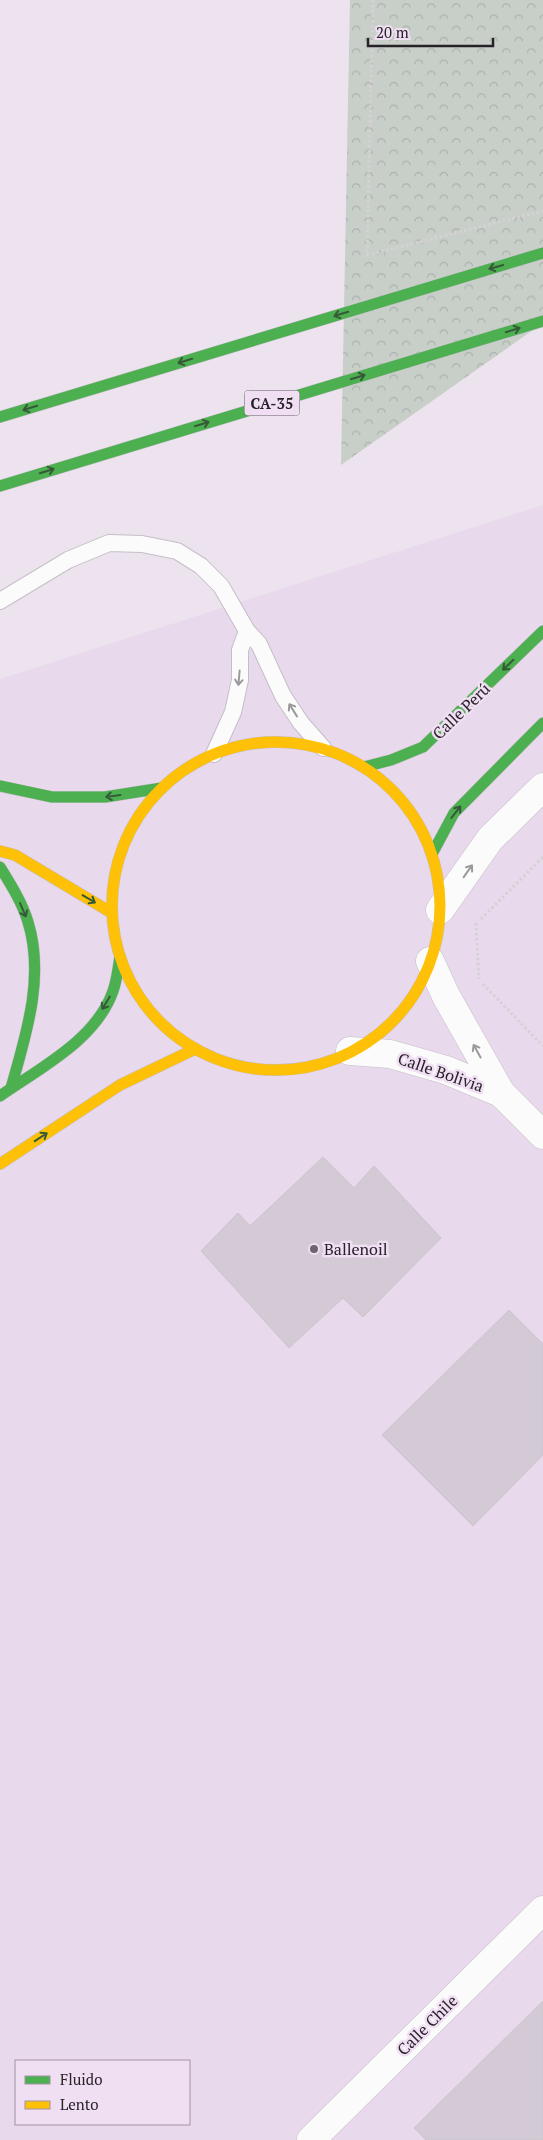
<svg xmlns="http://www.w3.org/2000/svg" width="543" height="2140" font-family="'PT Serif',serif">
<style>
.built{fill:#e9d9ec;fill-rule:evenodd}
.park{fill:url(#park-crowns)}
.building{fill:#d3cad5;stroke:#cac4cc}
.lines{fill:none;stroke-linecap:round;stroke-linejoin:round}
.lane-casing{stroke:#c4bec6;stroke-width:18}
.street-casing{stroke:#c4bec6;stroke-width:29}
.fast-casing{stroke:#c4bec6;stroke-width:12}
.slow-casing{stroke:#c4bec6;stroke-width:12}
.path{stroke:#d4d2d4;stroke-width:3;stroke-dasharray:2.5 2.5;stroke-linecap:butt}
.lane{stroke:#fcfbfc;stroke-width:16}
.street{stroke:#fcfbfc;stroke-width:28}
.fast{stroke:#4caf50;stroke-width:11}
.slow{stroke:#ffc107;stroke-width:11}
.oneway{stroke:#365a38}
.oneway2{stroke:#9c999d}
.poi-dot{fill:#6c656d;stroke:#f0dff2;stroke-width:2}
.labels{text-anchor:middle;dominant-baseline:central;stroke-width:5;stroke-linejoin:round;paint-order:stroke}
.shield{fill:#f0dff2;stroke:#635a65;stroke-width:1}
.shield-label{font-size:15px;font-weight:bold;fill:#272128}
.street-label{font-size:16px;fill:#272128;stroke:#f0dff2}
.poi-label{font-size:16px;fill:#272128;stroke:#f0dff2;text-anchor:start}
</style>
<defs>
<pattern id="park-crowns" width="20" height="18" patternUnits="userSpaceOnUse" patternTransform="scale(1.25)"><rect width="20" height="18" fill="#c8cfc9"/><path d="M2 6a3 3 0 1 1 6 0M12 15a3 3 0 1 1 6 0" fill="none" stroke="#acb1ad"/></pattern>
</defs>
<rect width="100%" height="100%" fill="#ece3ee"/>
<path class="built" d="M 543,505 L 543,2140 L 0,2140 L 0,679 ZM 16,2061 L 189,2061 L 189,2124 L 16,2124 Z"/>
<path class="park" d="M 350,0 L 543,0 L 543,323 L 341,465 Z"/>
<path class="building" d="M 323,1157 L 354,1188 L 374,1166 L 441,1238 L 363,1317 L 343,1298 L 289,1348 L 201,1251 L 238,1213 L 250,1226 Z
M 509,1310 L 543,1344 L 543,1455 L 473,1526 L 382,1435 Z
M 543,2001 L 543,2140 L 426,2140 L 414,2128 Z"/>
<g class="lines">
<g class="lane-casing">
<path id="lane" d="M 0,601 L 68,560 L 109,543 L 142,544 L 177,551 L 201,566 L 221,586 L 247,631 L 259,644 L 283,696 L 301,723 L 323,748
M 214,754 L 233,712 L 240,680 L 240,650 L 247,631"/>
</g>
<g class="street-casing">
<path id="street" d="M 440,910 L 490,839 L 543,787
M 430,961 L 446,996 L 501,1093 L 543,1135
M 350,1051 L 390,1054 L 446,1070 L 501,1093
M 311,2140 L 543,1910"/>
</g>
<g class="fast-casing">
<path id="fast" d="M 0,417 L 543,253
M 0,486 L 543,321
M 364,767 L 391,760 L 423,747 L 543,631
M 0,786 L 52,797 L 105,797 L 162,788
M 432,854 L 454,813 L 543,723
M 0,867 C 11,885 22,902 28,922 C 45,977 26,1035 11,1088
M 0,1096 C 40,1068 96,1040 113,991 C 117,980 118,968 120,957"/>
</g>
<g class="slow-casing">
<path id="slow" d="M112 906a164 164 0 1 1 328 0a164 164 0 1 1-328 0Z
M 0,851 L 15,855 L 112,913
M 0,1164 L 120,1085 L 195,1049"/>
</g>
<path class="path" d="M 373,0 L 367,255 L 543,211
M 481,919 L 543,857
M 476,923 L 479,979
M 483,984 L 543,1046"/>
<use href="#lane" class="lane"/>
<use href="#street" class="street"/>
<use href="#fast" class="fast"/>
<use href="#slow" class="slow"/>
</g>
<defs><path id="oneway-shaft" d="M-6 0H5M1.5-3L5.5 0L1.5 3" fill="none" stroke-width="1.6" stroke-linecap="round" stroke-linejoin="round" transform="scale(1.25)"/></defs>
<g class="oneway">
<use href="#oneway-shaft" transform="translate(496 267) rotate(164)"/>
<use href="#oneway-shaft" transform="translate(341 314) rotate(163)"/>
<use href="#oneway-shaft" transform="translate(513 330) rotate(-17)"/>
<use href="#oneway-shaft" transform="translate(185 361) rotate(163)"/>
<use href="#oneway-shaft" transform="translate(358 377) rotate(-17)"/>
<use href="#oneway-shaft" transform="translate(30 408) rotate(163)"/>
<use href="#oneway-shaft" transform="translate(202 424) rotate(-17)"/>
<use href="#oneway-shaft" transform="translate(47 471) rotate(-17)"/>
<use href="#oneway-shaft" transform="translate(508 665) rotate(136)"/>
<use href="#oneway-shaft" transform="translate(113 796) rotate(172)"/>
<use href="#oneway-shaft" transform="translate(456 812) rotate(-52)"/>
<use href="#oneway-shaft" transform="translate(89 899) rotate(31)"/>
<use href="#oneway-shaft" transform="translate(23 910) rotate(66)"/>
<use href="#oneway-shaft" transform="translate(106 1003) rotate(121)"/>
<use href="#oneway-shaft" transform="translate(41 1137) rotate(-33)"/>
</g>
<g class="oneway2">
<use href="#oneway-shaft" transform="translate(239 678) rotate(95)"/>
<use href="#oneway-shaft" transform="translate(293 710) rotate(-122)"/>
<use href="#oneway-shaft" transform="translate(468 871) rotate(-55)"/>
<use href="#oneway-shaft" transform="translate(477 1051) rotate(-119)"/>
</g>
<circle class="poi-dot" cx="314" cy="1249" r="5"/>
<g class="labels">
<rect class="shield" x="244.5" y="390.5" width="55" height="25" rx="4"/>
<g class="shield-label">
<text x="272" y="403">CA-35</text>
</g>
<g class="street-label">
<text transform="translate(461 711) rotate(-44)">Calle Perú</text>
<text transform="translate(441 1072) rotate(19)">Calle Bolivia</text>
<text transform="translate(427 2025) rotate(-45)">Calle Chile</text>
</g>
<g class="poi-label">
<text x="324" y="1249">Ballenoil</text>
</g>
</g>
<rect x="15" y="2060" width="175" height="65" fill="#f0dff2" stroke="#a093a1"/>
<rect x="25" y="2076" width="25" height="8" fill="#4caf50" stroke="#a093a1"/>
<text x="60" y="2085" font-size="15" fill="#272128">Fluido</text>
<rect x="25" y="2101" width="25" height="8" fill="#ffc107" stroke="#a093a1"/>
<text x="60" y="2110" font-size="15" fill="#272128">Lento</text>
<path d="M368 38v8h125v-8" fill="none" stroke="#272128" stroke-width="2.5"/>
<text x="376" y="38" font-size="15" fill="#272128" stroke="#f0dff2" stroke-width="4" paint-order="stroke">20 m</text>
</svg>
